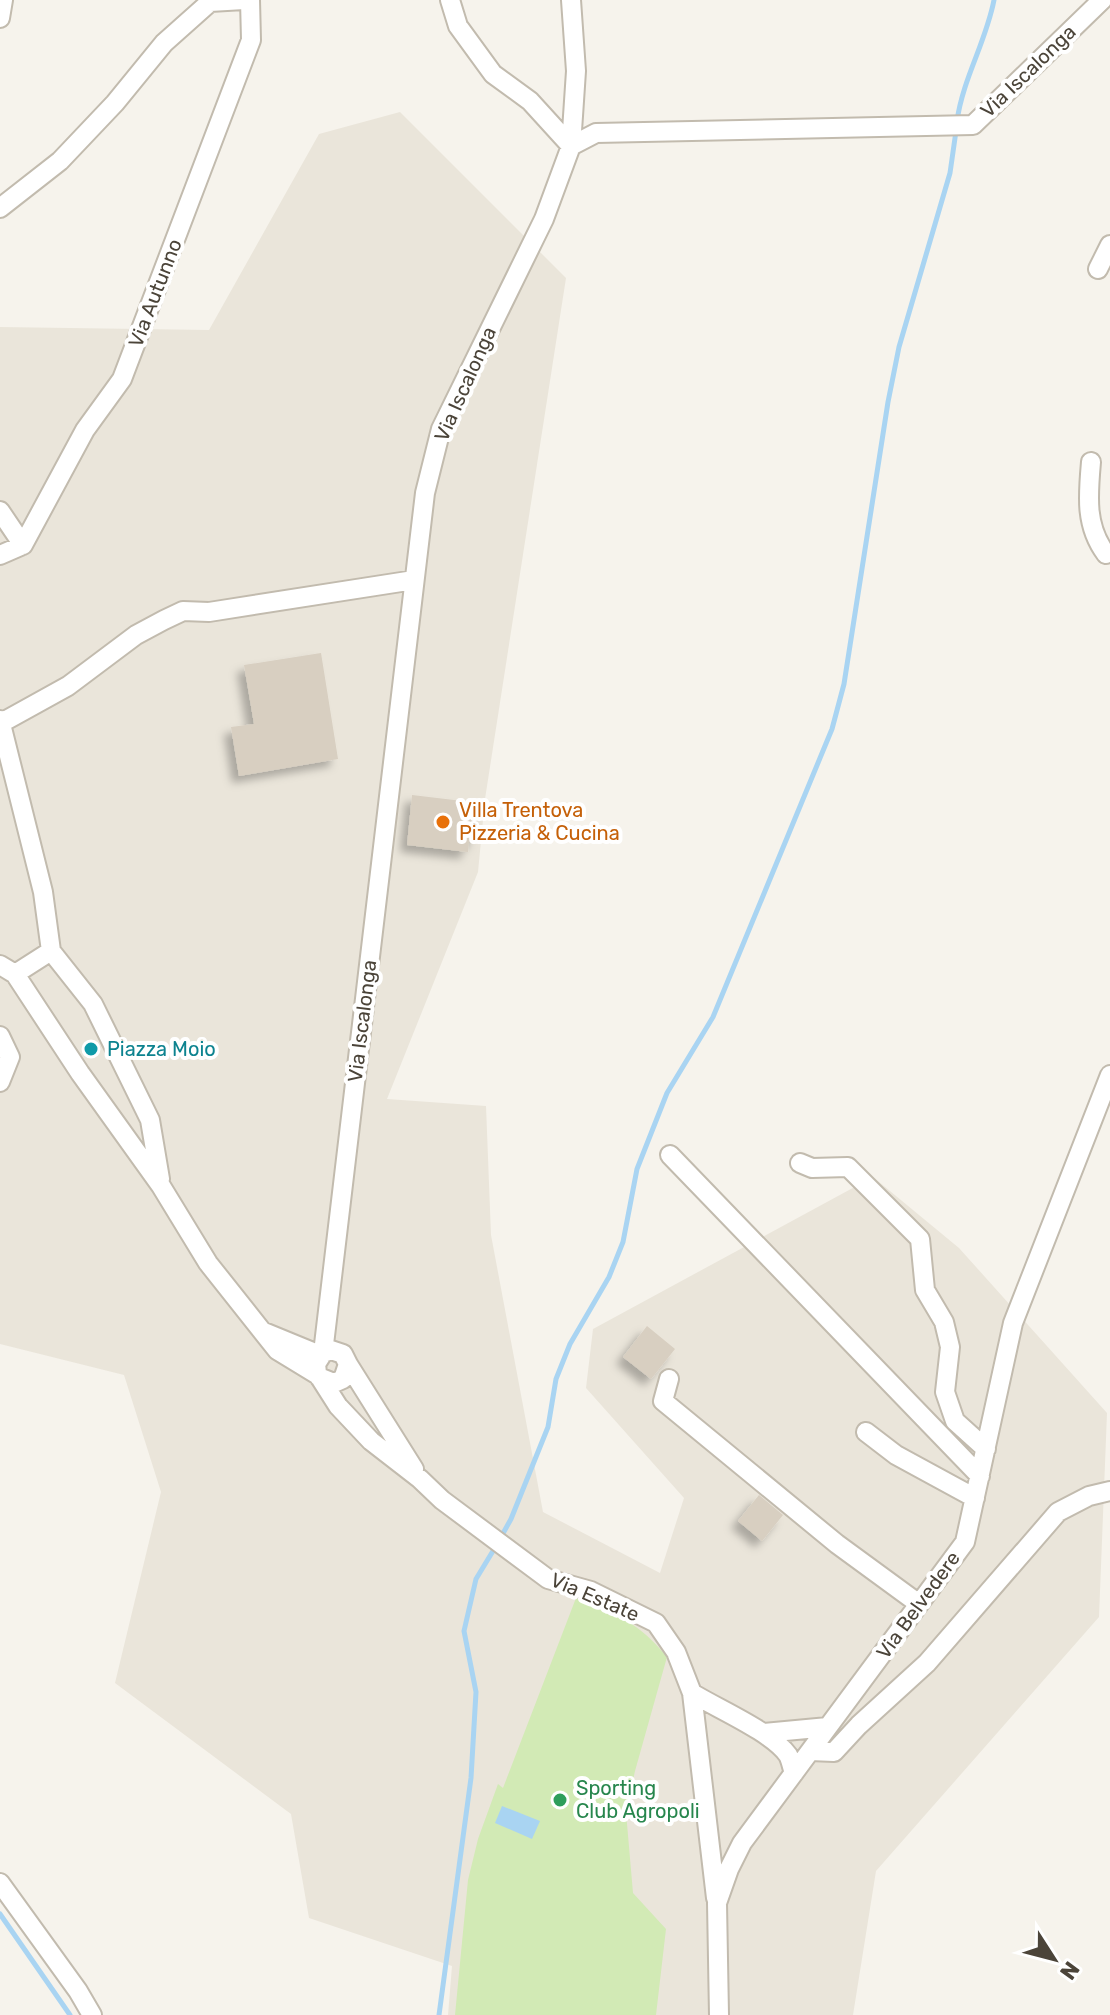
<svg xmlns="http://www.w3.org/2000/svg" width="1110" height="2015" font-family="Rubik,sans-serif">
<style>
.residential{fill:#eae5da}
.green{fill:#d2eab5}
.water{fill:#a9d4f2}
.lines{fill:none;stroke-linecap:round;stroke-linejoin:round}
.stream{stroke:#a9d4f2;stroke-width:5}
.building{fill:#d8cfc1;filter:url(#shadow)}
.minor-casing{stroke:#c2bbae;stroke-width:22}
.minor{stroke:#fff;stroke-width:18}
.food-dot{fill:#e8710a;stroke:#fff;stroke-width:3}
.culture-dot{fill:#0f9aa8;stroke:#fff;stroke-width:3}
.leisure-dot{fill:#2e9e5b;stroke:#fff;stroke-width:3}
.labels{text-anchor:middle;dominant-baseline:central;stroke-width:8;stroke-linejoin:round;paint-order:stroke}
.street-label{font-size:20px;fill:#4b4439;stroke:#fff}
.food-label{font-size:20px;fill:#c56008;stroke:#fff;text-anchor:start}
.culture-label{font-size:20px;fill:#0d838f;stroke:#fff;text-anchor:start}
.leisure-label{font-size:20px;fill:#27864d;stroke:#fff;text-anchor:start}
</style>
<defs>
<filter id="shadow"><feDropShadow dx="-7" dy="7" stdDeviation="4" flood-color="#0004"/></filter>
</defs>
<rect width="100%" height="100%" fill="#f6f3ec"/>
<path class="residential" d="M 400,112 L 566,278 L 485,799 L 478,872 L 387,1099 L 486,1106 L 491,1235 L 543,1512 L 660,1573 L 684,1498 L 586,1388 L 593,1329 L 873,1177 L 959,1248 L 1107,1413 L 1099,1617 L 876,1871 L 853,2015 L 448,2015 L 452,1966 L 309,1918 L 291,1814 L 115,1683 L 161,1492 L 124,1375 L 0,1344 L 0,327 L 209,330 L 319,134 Z"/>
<path class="green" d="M 576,1598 C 615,1611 641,1625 667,1657 L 635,1771 L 626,1812 L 633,1893 L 666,1929 L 656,2015 L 455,2015 L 468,1880 L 478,1839 L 498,1784 L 503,1788 Z"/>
<path class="water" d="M 502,1806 L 540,1821 L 532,1839 L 495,1823 Z"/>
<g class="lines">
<path class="stream" d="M 957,121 C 963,78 986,42 994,0
M 501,1537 L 511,1519 L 548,1427 L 556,1379 L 570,1344 L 609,1277 L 623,1242 L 637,1169 L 667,1093 L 713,1017 L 832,729 L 844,684 L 888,402 L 899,347 L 950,173 L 956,131
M 0,1914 L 70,2015
M 439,2015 L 471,1778 L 476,1692 L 464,1631 L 476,1579 L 496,1546"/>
</g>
<path class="building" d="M 321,653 L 338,759 L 239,776 L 231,727 L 254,724 L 244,665 Z
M 412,795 L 479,803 L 475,842 L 469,842 L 468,852 L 407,845 Z
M 647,1326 L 675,1349 L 651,1379 L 623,1357 Z
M 759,1495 L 783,1515 L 762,1541 L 738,1521 Z"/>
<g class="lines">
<g class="minor-casing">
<path id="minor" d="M 450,0 L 458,26 L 493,74 L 530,101 L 571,146
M 571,0 L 576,71 L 571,146
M 0,18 L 3,0
M 0,208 L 60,161 L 115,103 L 164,43 L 210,2 L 244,0
M 1098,269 L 1110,245
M 1091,462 C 1088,496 1085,526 1106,554
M 0,511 L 23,545
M 0,555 L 23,545 L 85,430 L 122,379 L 251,40 L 250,0
M 0,720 L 43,892 L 51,951 L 93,1004 L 150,1120 L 160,1179
M 1,723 L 68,686 L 136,635 L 164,620 L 183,611 L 209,612 L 414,580
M 0,965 L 15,974 L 80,1073 L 161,1186 L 208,1263 L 277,1350 L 318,1375
M 15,974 L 51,951
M 0,1036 L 10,1057 L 0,1082
M 670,1155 L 980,1476
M 800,1163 L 812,1168 L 848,1167 L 920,1239 L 925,1290 L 944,1322 L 950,1347 L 945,1392 L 955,1421 L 986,1449
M 264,1332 L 320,1355
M 323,1353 L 425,493 L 441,429 L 544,219 L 571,146 L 596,133 L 973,125 L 1102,0
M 348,1364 L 414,1469
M 319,1377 L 334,1383 L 343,1379 L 348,1364 L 343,1354 L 331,1350 L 323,1353 L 316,1364 L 317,1373 L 338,1406 L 371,1441 L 420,1479 L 442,1500 L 548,1579 L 591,1591 L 656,1623 L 676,1652 L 692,1693 L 716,1898
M 669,1379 L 663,1401 L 837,1544 L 919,1604
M 866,1432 L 896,1455 L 975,1498
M 692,1693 C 718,1709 772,1732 788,1755 C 791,1760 792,1768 794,1773
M 764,1733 L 828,1727
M 810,1751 L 834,1752 L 859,1725 L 927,1663 L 1058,1512 L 1089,1496 L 1110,1491
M 0,1883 L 78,1991 L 92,2015
M 719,2015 L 717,1903 L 729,1869 L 742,1843 L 965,1542 L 1013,1323 L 1110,1075"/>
</g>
<use href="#minor" class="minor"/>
</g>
<circle class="food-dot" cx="443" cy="822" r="8"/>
<circle class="culture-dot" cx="91" cy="1049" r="8"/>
<circle class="leisure-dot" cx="560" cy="1800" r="8"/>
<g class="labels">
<g class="street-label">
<text transform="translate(1028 71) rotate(-44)">Via Iscalonga</text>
<text transform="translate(155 293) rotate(-69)">Via Autunno</text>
<text transform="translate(465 384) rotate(-66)">Via Iscalonga</text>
<text transform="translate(362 1021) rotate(-83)">Via Iscalonga</text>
<text transform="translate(595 1597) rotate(23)">Via Estate</text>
<text transform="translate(918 1605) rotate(-54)">Via Belvedere</text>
</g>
<g class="food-label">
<text x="459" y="810">Villa Trentova<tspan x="459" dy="23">Pizzeria &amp; Cucina</tspan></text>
</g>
<g class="culture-label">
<text x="107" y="1049">Piazza Moio</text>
</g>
<g class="leisure-label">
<text x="576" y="1788">Sporting<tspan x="576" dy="23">Club Agropoli</tspan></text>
</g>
</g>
<g transform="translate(1054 1959) rotate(126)" stroke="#ffffff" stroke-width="6" paint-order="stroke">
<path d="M0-6L14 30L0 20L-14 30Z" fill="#4b4439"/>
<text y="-12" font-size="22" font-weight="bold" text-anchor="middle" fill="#4b4439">N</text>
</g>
</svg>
